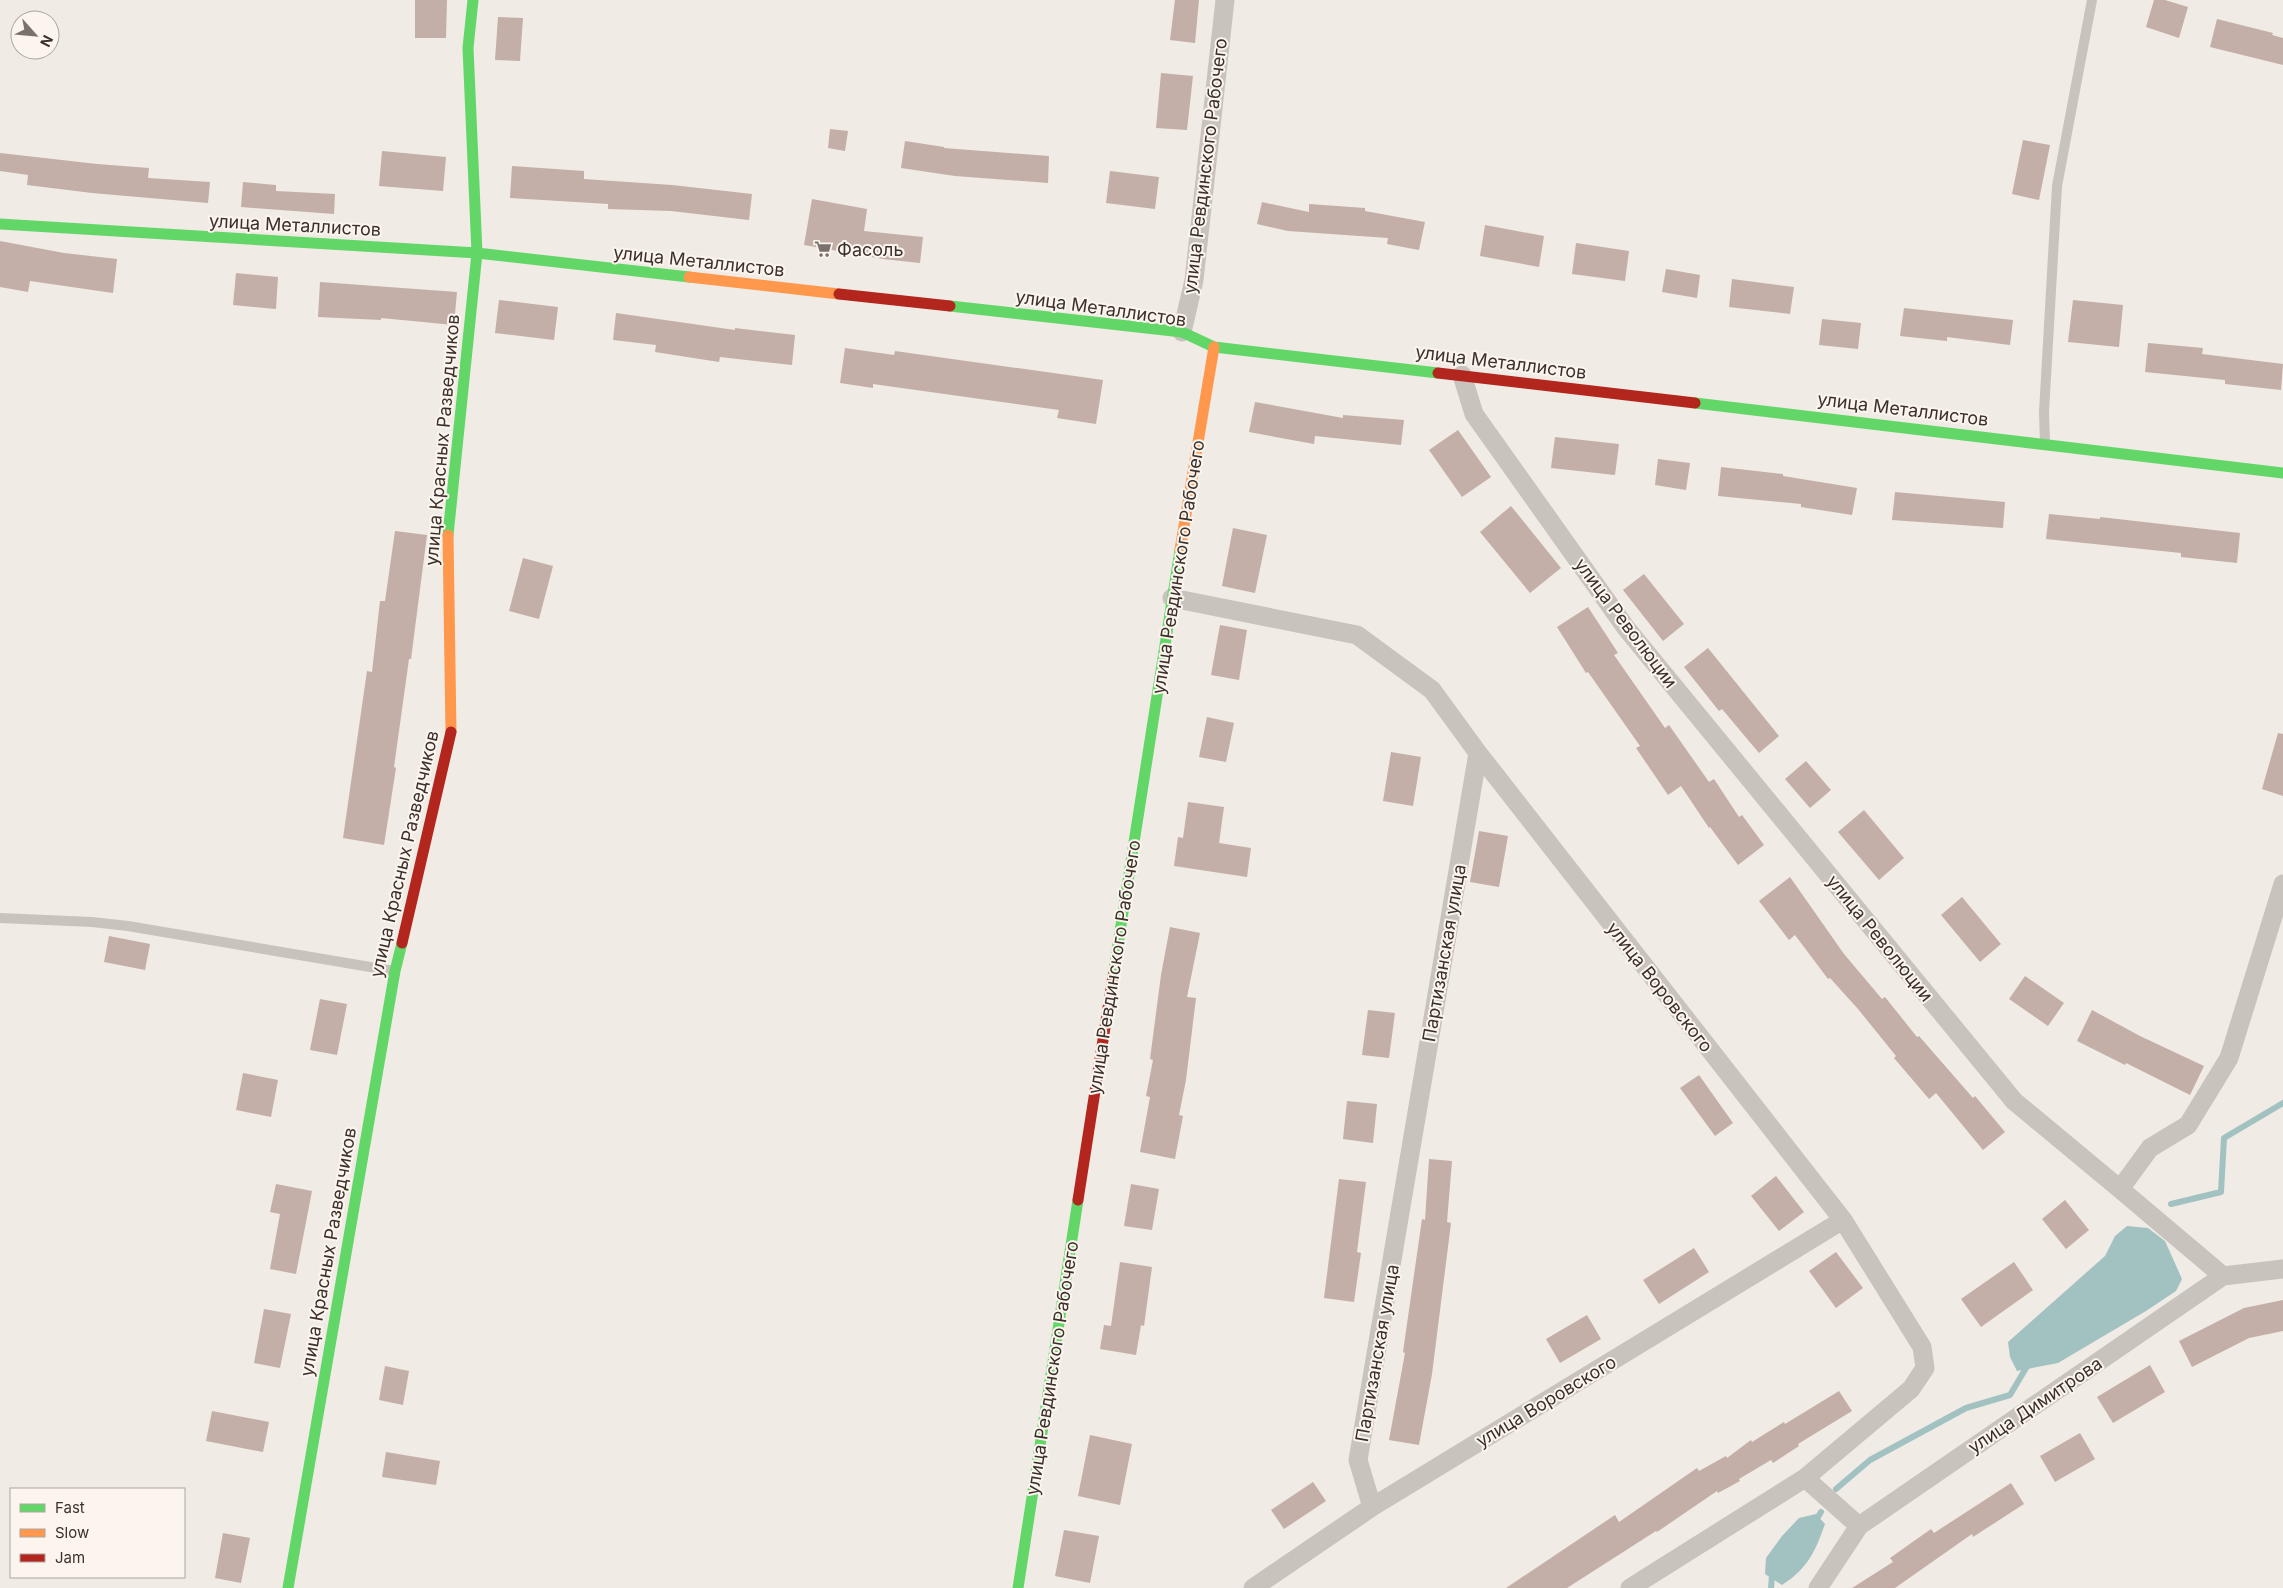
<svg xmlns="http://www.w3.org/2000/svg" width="2283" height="1588" font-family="Inter,sans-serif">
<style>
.water{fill:#a1c2c1}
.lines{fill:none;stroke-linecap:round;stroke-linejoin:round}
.stream{stroke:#a1c2c1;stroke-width:6}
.building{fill:#c3afa7}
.lane{stroke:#c9c3be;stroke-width:10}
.street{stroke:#c9c3be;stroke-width:19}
.fast{stroke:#63d668;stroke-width:11}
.slow{stroke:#ff974d;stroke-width:11}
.jam{stroke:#b3261e;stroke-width:11}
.labels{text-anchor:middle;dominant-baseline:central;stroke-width:4;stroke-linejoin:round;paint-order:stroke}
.street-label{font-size:18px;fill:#3b302b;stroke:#fbf5ee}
.poi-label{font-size:18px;fill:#3b302b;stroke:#fbf5ee;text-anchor:start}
</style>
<rect width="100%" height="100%" fill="#f0ebe5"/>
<path class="water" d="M 2127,1226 L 2148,1228 L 2165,1241 L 2182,1279 L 2176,1291 L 2146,1311 L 2058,1363 L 2017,1371 L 2010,1357 L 2008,1342 L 2105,1256 L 2115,1236 Z
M 1816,1514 L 1825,1524 C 1815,1552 1808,1568 1782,1585 L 1765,1574 L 1766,1558 L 1782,1536 L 1799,1518 Z"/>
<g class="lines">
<path class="stream" d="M 2171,1204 L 2221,1192 L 2224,1138 L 2283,1103
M 1836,1489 L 1870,1460 L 1966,1408 L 2010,1395 L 2029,1363
M 1815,1522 L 1821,1512
M 1771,1588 L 1772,1575 L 1774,1573"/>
</g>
<path class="building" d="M 415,0 L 447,0 L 446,38 L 415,38 Z
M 1175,0 L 1199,0 L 1195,43 L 1170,40 Z
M 2154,0 L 2165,0 L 2188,7 L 2179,38 L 2146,27 Z
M 498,17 L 523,18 L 520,61 L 495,60 Z
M 2217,19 L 2273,33 L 2272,35 L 2283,38 L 2283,65 L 2210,47 Z
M 1161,73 L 1193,76 L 1187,130 L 1156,128 Z
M 830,129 L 848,131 L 845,151 L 828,148 Z
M 2023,140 L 2050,145 L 2039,200 L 2012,194 Z
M 905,141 L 944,147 L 944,148 L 1049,156 L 1048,183 L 955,176 L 901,168 Z
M 382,151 L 446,157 L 443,191 L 379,186 Z
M 0,153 L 97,164 L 149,168 L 148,178 L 210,182 L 208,203 L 92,193 L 27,185 L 28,175 L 0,171 Z
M 512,166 L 584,171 L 584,179 L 672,185 L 752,194 L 749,220 L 671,211 L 608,209 L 608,204 L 510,198 Z
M 1110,171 L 1159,177 L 1155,209 L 1106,203 Z
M 243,182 L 276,185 L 276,191 L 335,194 L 334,214 L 241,207 Z
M 812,199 L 867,209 L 864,231 L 923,237 L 920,263 L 883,259 L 804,245 Z
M 1262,202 L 1309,212 L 1309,204 L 1365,208 L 1365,211 L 1425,222 L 1419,250 L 1387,244 L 1388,238 L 1288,231 L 1257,224 Z
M 1485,225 L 1544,236 L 1539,267 L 1480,256 Z
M 0,241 L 64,253 L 117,259 L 113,293 L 30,281 L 28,292 L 0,287 Z
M 1576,243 L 1629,251 L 1625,281 L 1572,274 Z
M 1666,269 L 1700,275 L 1697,298 L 1662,292 Z
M 236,273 L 278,277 L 276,309 L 233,305 Z
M 1732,279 L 1794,287 L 1790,314 L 1729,307 Z
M 320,282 L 457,292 L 454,325 L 381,318 L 381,320 L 318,317 Z
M 499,300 L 558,307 L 554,340 L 495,333 Z
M 2073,300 L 2123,305 L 2119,347 L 2068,342 Z
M 1904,308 L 2013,320 L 2010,345 L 1947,337 L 1947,341 L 1900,336 Z
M 616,313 L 735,330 L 735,328 L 795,335 L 792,365 L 720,357 L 719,362 L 655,352 L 656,345 L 613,340 Z
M 1822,319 L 1861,323 L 1858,349 L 1819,345 Z
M 2148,343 L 2203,348 L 2202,354 L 2283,364 L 2281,390 L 2225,384 L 2225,380 L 2145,372 Z
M 845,348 L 894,355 L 895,351 L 1103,380 L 1096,424 L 1057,418 L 1059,410 L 873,384 L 873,388 L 840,383 Z
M 1255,402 L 1343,418 L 1343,415 L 1404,420 L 1401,445 L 1315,436 L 1314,444 L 1249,432 Z
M 1458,430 L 1491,477 L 1462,497 L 1429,450 Z
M 1555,437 L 1619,444 L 1615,475 L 1551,468 Z
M 1658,459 L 1690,463 L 1686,490 L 1655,485 Z
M 1721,467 L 1783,474 L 1783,476 L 1857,488 L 1852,515 L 1801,507 L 1801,504 L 1718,496 Z
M 1895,492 L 2005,502 L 2003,528 L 1892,520 Z
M 1511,506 L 1561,568 L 1530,593 L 1480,532 Z
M 2049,514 L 2100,519 L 2100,517 L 2240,533 L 2237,563 L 2181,557 L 2181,553 L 2046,539 Z
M 1233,528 L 1267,535 L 1255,593 L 1222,586 Z
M 395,531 L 427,535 L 411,659 L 409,659 L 394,767 L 396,768 L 384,845 L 343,838 L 367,671 L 372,672 L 380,601 L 385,601 Z
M 523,558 L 553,566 L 539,619 L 509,611 Z
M 1644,574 L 1684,624 L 1663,641 L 1623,590 Z
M 1588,607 L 1618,653 L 1614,655 L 1665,728 L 1669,725 L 1709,782 L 1714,779 L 1739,817 L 1742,815 L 1764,845 L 1738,865 L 1710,827 L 1709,828 L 1681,786 L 1668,795 L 1636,748 L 1640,746 L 1588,672 L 1586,673 L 1557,627 Z
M 1220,625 L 1247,630 L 1239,680 L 1211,675 Z
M 1708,648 L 1779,736 L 1759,753 L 1722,709 L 1719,711 L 1684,667 Z
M 1207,717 L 1234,723 L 1226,762 L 1199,757 Z
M 2278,733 L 2283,734 L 2283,796 L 2262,789 Z
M 1391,752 L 1421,757 L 1413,806 L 1383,801 Z
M 1806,761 L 1831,790 L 1810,808 L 1785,779 Z
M 1188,802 L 1224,807 L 1219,843 L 1251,848 L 1247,877 L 1174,866 L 1178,837 L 1183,838 Z
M 1864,810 L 1904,858 L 1879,880 L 1838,832 Z
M 1479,831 L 1508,836 L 1499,887 L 1470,882 Z
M 1790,877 L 1844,954 L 1882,999 L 1885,997 L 1917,1037 L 1919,1036 L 1973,1098 L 1975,1096 L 2005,1132 L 1983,1150 L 1936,1093 L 1929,1099 L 1894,1058 L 1896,1056 L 1858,1009 L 1830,978 L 1828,979 L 1795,935 L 1789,940 L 1759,901 Z
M 1962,897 L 2001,944 L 1980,962 L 1941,915 Z
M 1170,927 L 1200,933 L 1187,997 L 1196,998 L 1186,1080 L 1179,1115 L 1183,1116 L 1175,1159 L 1140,1152 L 1150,1097 L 1146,1096 L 1153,1060 L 1150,1059 L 1161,975 Z
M 109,936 L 150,944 L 145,970 L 104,962 Z
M 2025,976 L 2064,1003 L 2048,1026 L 2009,999 Z
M 320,999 L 347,1004 L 337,1055 L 310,1050 Z
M 1368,1010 L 1395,1013 L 1389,1058 L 1362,1055 Z
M 2092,1010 L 2140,1036 L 2204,1066 L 2190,1095 L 2126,1063 L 2125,1065 L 2077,1041 Z
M 243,1073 L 278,1080 L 271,1117 L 236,1110 Z
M 1699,1075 L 1733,1123 L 1715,1136 L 1680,1088 Z
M 1347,1101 L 1377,1104 L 1373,1143 L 1343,1139 Z
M 1429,1159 L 1452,1161 L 1447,1222 L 1451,1223 L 1432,1374 L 1419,1445 L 1389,1440 L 1405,1353 L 1403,1352 L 1422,1219 L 1425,1220 Z
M 1776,1176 L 1804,1212 L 1779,1231 L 1751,1196 Z
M 1339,1179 L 1366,1182 L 1357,1252 L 1361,1253 L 1354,1302 L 1324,1298 Z
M 276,1184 L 312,1191 L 296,1274 L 270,1269 L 280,1214 L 270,1212 Z
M 1131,1184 L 1159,1189 L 1152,1230 L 1124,1226 Z
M 2065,1200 L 2089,1230 L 2066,1249 L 2042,1219 Z
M 1694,1248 L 1709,1272 L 1659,1304 L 1643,1280 Z
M 1836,1252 L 1863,1288 L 1836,1308 L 1809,1271 Z
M 1120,1262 L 1152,1267 L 1144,1326 L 1141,1325 L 1136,1355 L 1100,1349 L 1104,1325 L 1111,1326 Z
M 2014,1262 L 2033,1290 L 1981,1327 L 1961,1299 Z
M 2283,1300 L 2283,1331 L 2249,1338 L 2192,1367 L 2179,1341 L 2244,1308 Z
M 264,1309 L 291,1314 L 280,1368 L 254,1363 Z
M 1587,1315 L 1601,1339 L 1560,1363 L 1546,1339 Z
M 2150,1365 L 2165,1392 L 2113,1423 L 2097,1397 Z
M 385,1366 L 409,1371 L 403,1405 L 379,1400 Z
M 1839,1391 L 1852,1411 L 1798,1444 L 1799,1446 L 1773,1463 L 1771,1460 L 1739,1479 L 1740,1481 L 1718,1493 L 1717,1491 L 1657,1532 L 1656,1531 L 1567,1588 L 1506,1588 L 1615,1515 L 1619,1522 L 1697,1468 L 1699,1471 L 1726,1456 L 1727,1458 L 1751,1440 L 1752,1442 L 1784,1422 L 1785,1424 Z
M 212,1411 L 269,1422 L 263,1452 L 206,1441 Z
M 2080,1433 L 2095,1459 L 2055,1482 L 2040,1456 Z
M 1090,1435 L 1132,1444 L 1120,1505 L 1078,1496 Z
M 386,1452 L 440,1461 L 436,1485 L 382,1477 Z
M 1313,1482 L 1326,1501 L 1284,1529 L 1271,1510 Z
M 2011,1483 L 2024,1504 L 1973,1537 L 1972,1534 L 1895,1588 L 1852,1588 L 1893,1562 L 1890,1558 L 1931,1529 L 1934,1533 Z
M 1064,1530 L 1099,1536 L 1090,1583 L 1055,1576 Z
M 223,1533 L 250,1538 L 241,1583 L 215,1578 Z"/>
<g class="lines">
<path class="lane" d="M 2045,443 L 2044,412 L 2057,186 L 2092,0
M 0,918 L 92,922 L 128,926 L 394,971"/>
<path class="street" d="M 1182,332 L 1194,280 L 1225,0
M 1462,375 L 1474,414 L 1626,628 L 2014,1101 L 2120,1189 L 2150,1148 L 2188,1125 L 2229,1058 L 2283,884
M 1172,598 L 1357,635 L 1432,690 L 1478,753 L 1358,1460 L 1372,1507
M 1478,753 L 1843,1220 L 1922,1347 L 1925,1368 L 1911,1389 L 1805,1478 L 1630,1588
M 2120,1189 L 2223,1276
M 1805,1478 L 1859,1526
M 1253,1588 L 1372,1507 L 1843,1220
M 1818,1588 L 1859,1526 L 2223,1276 L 2283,1269"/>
<path class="fast" d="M 0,224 L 477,253 L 689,277
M 950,306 L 1182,332 L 1214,347 L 1438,373
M 1695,403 L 2283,473
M 448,535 L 477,253 L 468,48 L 473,0
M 1113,976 L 1180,550
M 288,1588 L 395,971 L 402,943
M 1018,1588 L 1078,1200"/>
<path class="slow" d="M 689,277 L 839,294
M 448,535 L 451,732
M 1180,550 L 1214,347"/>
<path class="jam" d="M 839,294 L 950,306
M 1438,373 L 1695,403
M 402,943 L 451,732
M 1078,1200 L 1113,976"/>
</g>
<defs>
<g id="supermarket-bare" transform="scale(1.35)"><path d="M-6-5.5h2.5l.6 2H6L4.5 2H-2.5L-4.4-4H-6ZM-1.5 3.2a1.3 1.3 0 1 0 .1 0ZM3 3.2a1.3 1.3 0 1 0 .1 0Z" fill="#7a716c" stroke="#fbf5ee" stroke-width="2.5" paint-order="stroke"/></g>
</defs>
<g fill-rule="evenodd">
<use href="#supermarket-bare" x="823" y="249"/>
</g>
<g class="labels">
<g class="street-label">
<text transform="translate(1205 166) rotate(-83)">улица Ревдинского Рабочего</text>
<text transform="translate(295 225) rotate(3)">улица Металлистов</text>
<text transform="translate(699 261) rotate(6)">улица Металлистов</text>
<text transform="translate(1101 308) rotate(8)">улица Металлистов</text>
<text transform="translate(1501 362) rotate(7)">улица Металлистов</text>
<text transform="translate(1903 409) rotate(7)">улица Металлистов</text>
<text transform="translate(442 440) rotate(-85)">улица Красных Разведчиков</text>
<text transform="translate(1178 567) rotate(-81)">улица Ревдинского Рабочего</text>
<text transform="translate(1626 623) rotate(53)">улица Революции</text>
<text transform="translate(404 854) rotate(-77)">улица Красных Разведчиков</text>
<text transform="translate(1880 938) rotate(51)">улица Революции</text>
<text transform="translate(1444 953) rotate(-80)">Партизанская улица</text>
<text transform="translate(1114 967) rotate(-81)">улица Ревдинского Рабочего</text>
<text transform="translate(1660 987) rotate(52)">улица Воровского</text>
<text transform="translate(328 1252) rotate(-80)">улица Красных Разведчиков</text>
<text transform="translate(1377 1353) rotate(-80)">Партизанская улица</text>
<text transform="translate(1052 1368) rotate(-81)">улица Ревдинского Рабочего</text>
<text transform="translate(1546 1401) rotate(-31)">улица Воровского</text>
<text transform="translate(2035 1405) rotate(-34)">улица Димитрова</text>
</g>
<g class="poi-label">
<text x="837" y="249">Фасоль</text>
</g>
</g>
<rect x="10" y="1488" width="175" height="90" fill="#fbf5ee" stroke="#aea6a0"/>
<rect x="20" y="1504" width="25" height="8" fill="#63d668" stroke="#aea6a0"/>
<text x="55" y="1513" font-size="15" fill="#3b302b">Fast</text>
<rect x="20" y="1529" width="25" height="8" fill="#ff974d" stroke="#aea6a0"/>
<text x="55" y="1538" font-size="15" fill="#3b302b">Slow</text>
<rect x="20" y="1554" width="25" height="8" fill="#b3261e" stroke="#aea6a0"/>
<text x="55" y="1563" font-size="15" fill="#3b302b">Jam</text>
<g transform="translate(35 35) rotate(117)"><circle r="24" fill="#fbf5ee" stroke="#aea6a0"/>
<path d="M0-4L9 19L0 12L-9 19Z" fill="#7a716c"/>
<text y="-8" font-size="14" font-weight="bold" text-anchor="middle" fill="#3b302b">N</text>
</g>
</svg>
